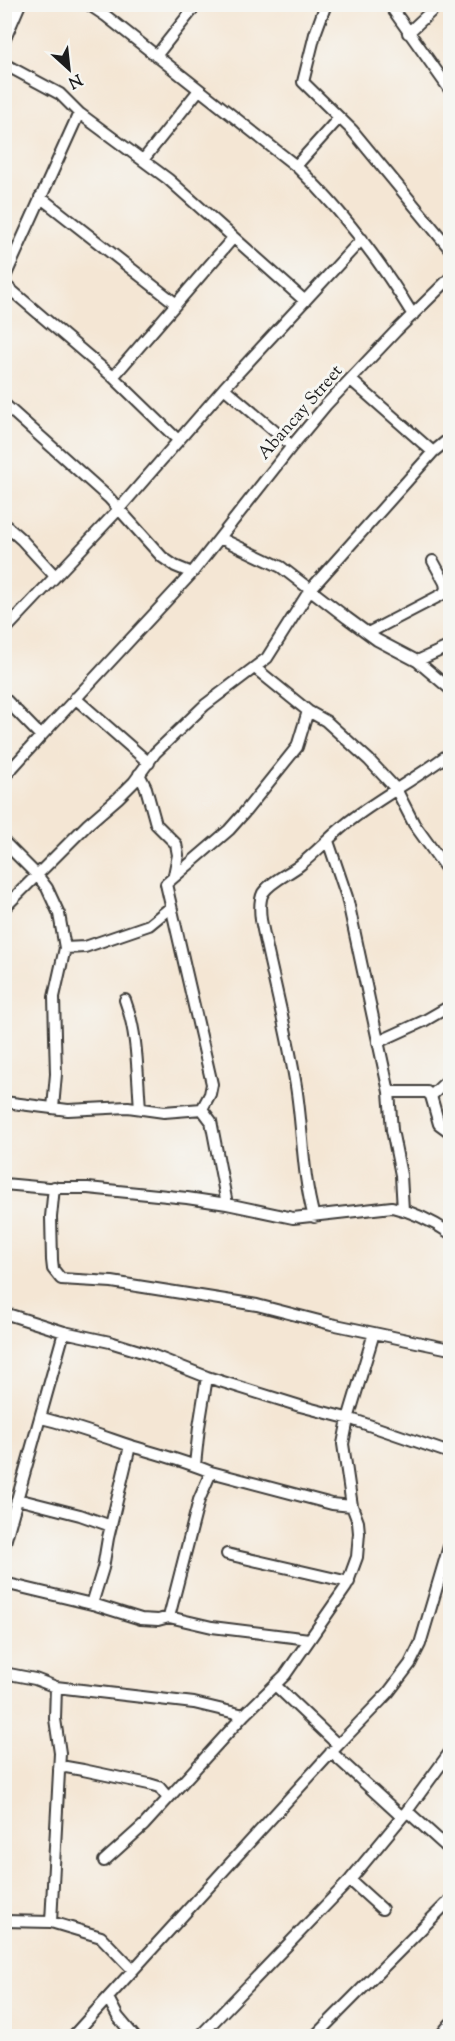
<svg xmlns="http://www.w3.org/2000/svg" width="455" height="2041" font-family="'Sorts Mill Goudy',serif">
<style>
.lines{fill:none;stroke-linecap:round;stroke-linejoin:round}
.minor-casing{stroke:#3c3a38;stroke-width:14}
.minor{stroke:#fff;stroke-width:10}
.labels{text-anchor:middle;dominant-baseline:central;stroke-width:6;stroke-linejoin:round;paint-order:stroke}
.street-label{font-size:18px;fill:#1c1c1c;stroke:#f6f6f2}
</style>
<rect width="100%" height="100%" fill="#f6f6f2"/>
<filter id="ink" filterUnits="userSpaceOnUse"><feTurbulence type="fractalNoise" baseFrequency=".0167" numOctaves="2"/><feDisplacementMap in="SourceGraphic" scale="12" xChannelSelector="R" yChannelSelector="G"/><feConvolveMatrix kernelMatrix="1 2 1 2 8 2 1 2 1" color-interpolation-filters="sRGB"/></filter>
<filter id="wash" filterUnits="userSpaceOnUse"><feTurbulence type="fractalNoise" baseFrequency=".008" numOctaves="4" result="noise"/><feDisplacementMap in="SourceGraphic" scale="24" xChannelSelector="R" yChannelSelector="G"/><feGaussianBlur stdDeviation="1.35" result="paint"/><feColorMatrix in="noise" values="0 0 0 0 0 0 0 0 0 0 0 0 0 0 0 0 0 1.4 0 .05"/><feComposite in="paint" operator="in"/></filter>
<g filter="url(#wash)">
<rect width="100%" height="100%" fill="#f4e6d4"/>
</g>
<g filter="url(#ink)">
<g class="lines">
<g class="minor-casing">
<path id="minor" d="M 88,4 L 106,16 L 296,166 C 342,210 380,261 413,315
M 326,4 L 315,34 L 303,82 L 352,130 L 450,249
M 389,4 L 450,90
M 408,33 L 439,4
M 4,41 L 20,4
M 156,56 L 197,4
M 4,64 L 60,94 L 79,113 L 168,179 L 305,301
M 143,160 L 199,90
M 296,166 L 339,118
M 40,197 L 175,303
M 4,279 L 79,113
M 4,284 L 113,377 L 178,440
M 113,377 L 233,238
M 351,380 L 433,452
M 224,388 L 292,446
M 4,404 L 109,498 L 162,557 L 175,566 L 192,573
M 4,524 L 22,540 L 55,576
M 220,538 L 281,567 L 347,618 L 377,640 L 417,661 L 450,689
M 4,631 L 119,509 L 224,388 L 362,239
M 368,633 L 443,594 L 446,589 L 445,583 L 433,561
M 417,661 L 450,646
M 255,668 L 308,711 L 326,721 L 369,760 L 396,789 L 414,824 L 450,874
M 4,698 L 41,736 L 192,573 L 292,446 L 326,405 L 396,331 L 450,278
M 75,698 L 149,763
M 139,774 L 146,788 L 156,824 L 176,844 L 178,855 L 174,875
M 4,777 L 41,736
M 328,841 L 347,897 L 389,1092 L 392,1130 L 401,1175 L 403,1210
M 4,842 L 37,875 L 47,888 L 59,914 L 65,948 L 54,997 L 56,1074 L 53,1108
M 4,908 L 88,824 L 118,798 L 134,782 L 155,753 L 205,705 L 267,658 L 310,590 L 433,452 L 450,438
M 65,948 L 85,947 L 149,925 L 171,907
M 125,1000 C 138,1034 137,1072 140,1108
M 378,1042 L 424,1021 L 450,1006
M 389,1092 L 427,1092 L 431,1096 L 439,1124 L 450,1132
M 431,1096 L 450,1078
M 4,1102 L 68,1110 L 128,1107 L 164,1112 L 202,1109 L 210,1094 L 212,1084 L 166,884 L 229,830 L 244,813 L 297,747 L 308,711
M 202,1109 L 211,1121 L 227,1204
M 4,1184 L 48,1188 L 88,1188 L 187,1198 L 227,1204 L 293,1218 L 392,1207 C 413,1212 432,1221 450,1233
M 54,1187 L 51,1217 L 52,1260 L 53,1269 L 61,1279 L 112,1282 L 257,1305 L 331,1324 L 450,1349
M 314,1217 C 302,1174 303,1130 296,1086 C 287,1030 272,975 261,920 C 260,912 259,901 263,893 C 271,881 289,874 300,865 C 319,850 335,831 355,817 C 386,794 420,776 450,753
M 4,1313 L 64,1332 L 110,1342 L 149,1354 L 207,1377 L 300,1406 L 354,1420 L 450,1453
M 41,1418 C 72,1425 101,1436 131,1446 C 158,1454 185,1461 211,1472 L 332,1504 L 352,1506
M 195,1465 L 199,1427 L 207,1377
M 17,1499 L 80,1515 L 111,1526
M 4,1546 L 64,1332
M 227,1554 L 349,1582
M 4,1583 L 96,1605 L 141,1619 L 158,1620 L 169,1617 L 212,1627 L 309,1639
M 92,1604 L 103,1568 L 108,1538 L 130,1446
M 169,1617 L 199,1500 L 211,1472
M 4,1673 L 35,1679 L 56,1687 L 194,1703 L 244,1715
M 275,1685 L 338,1745
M 331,1752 L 402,1817
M 59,1769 L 66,1767 L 83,1770 L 149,1784 L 159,1787 L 168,1798
M 407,1811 L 450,1850
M 104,1861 L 144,1825 L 244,1715 L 285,1675 L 346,1587 L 357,1557 L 359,1533 L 358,1522 L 352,1506 L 343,1444 L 348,1419 L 374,1333
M 350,1880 L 382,1909
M 4,1921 L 51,1922 L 101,1937 L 133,1970
M 51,1922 L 60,1753 L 55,1719 L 56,1687
M 108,1998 L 118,2017 L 134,2036
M 73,2036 L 338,1745 L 388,1693 L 410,1664 L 420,1644 L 450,1543
M 200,2036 L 350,1880 L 407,1811 L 450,1752
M 315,2036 L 450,1900
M 440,2036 L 450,2024"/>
</g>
<use href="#minor" class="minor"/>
</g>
</g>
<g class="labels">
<g class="street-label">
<text transform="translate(301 413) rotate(-49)">Abancay Street</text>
</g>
</g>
<rect width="455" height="2041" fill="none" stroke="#f6f6f2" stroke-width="24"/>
<g transform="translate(69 69) rotate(153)" stroke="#f6f6f2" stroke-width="4.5" paint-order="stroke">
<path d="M0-4.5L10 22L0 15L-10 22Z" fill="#1c1c1c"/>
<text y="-9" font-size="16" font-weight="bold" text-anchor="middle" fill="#1c1c1c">N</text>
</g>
</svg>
